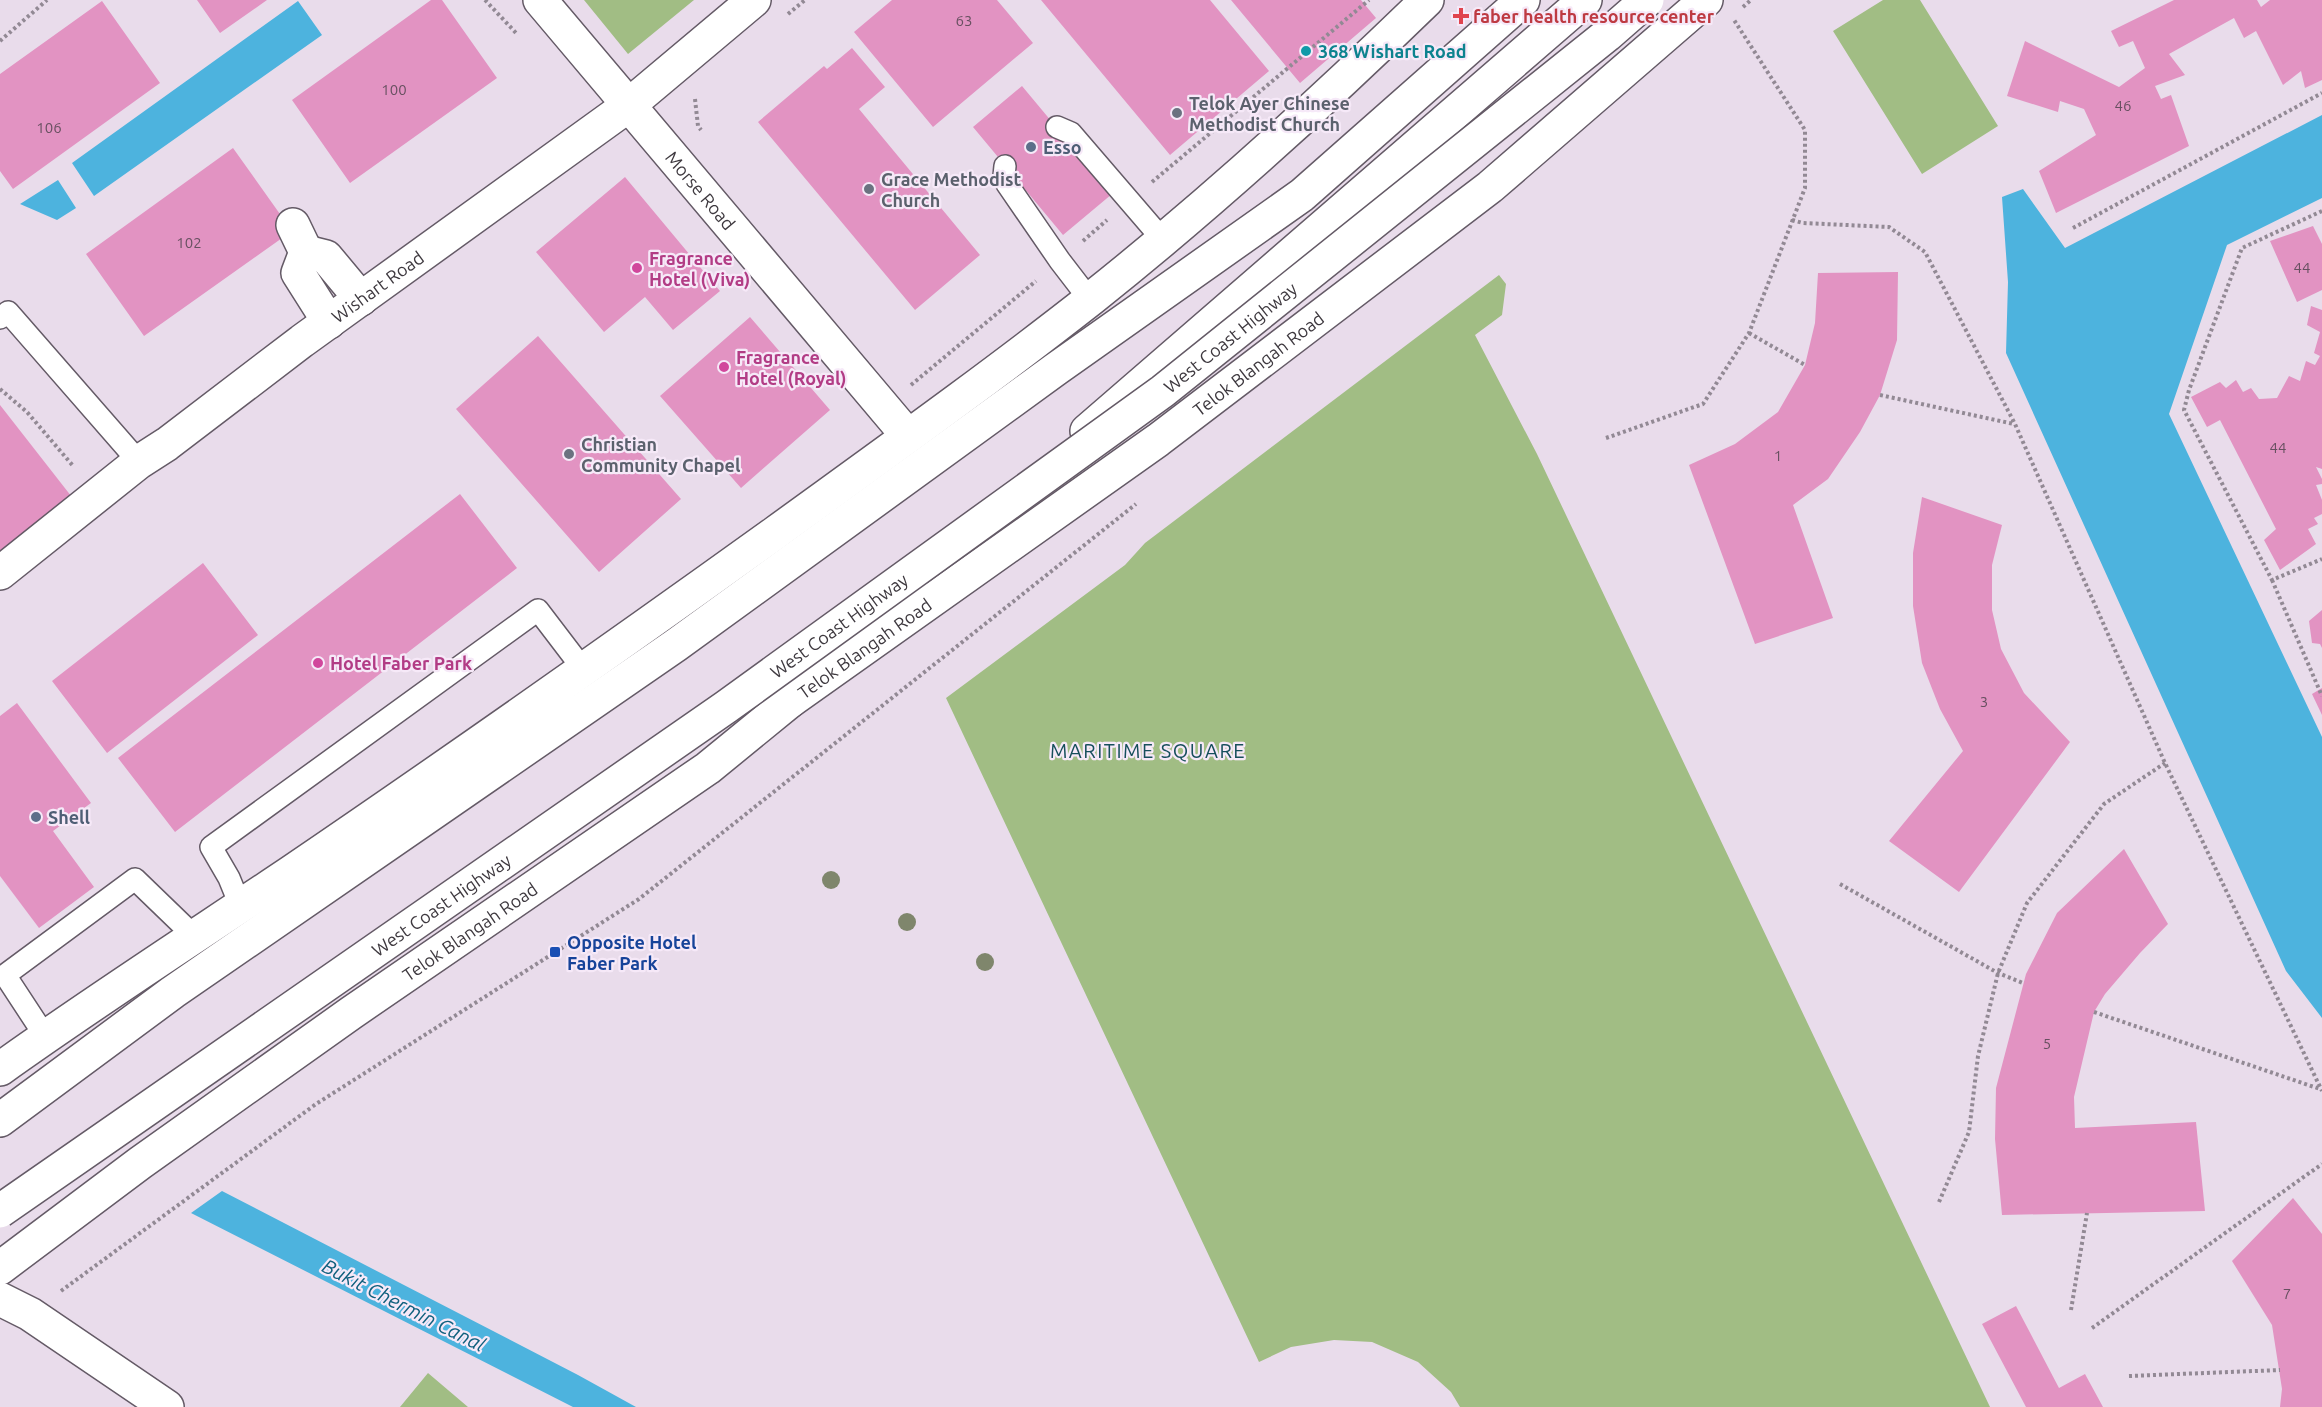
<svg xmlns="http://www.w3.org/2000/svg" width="2322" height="1407" font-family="Ubuntu,sans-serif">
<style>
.green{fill:#a1bd84}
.water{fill:#4db3de}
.building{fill:#e293c2}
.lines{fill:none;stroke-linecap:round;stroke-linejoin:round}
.service-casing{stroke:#645a66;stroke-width:24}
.minor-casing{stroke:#645a66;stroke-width:36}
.primary-casing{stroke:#645a66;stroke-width:36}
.trunk-casing{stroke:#645a66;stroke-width:36}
.path{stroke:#928994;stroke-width:4;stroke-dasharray:3 3;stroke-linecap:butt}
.service{stroke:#fff;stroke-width:21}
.minor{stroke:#fff;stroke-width:33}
.primary{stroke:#fff;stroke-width:33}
.trunk{stroke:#fff;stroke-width:33}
.trunk-bridge-casing{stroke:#645a66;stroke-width:36;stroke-linecap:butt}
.trunk-bridge{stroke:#fff;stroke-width:33}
.tree{fill:#7f866c}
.health-dot{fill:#e0444e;stroke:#f6e9f8;stroke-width:2}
.culture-dot{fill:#0f9aa8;stroke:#f6e9f8;stroke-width:2}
.worship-dot{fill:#6b7280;stroke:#f6e9f8;stroke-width:2}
.service-dot{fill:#5c6f8a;stroke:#f6e9f8;stroke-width:2}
.hotel-dot{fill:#d1479c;stroke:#f6e9f8;stroke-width:2}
.transit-dot{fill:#1a4fb4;stroke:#f6e9f8;stroke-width:2}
.labels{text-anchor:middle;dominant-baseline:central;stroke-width:4.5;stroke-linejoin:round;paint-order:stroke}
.number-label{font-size:15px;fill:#675060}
.health-label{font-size:18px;font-weight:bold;fill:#be3a42;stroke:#f6e9f8;text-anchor:start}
.culture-label{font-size:18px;font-weight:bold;fill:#0d838f;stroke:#f6e9f8;text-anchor:start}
.worship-label{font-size:18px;font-weight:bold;fill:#5b616d;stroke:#f6e9f8;text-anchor:start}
.service-label{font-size:18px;font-weight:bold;fill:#4e5e75;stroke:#f6e9f8;text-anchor:start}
.street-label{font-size:18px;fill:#3e393f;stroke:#f6e9f8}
.hotel-label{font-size:18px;font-weight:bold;fill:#b23c85;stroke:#f6e9f8;text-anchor:start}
.transit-label{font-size:18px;font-weight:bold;fill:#164399;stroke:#f6e9f8;text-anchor:start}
.neighbourhood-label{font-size:20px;letter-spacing:1.5px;fill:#164f5b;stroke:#f6e9f8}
.water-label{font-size:20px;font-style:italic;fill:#10607e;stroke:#f6e9f8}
</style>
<rect width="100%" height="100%" fill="#e9dceb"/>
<path class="green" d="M 584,0 L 694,0 L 628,54 Z
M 1883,0 L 1920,0 L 1998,126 L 1922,174 L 1833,31 Z
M 1499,275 L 1506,284 L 1502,315 L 1475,335 L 1537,454 L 1990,1407 L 1460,1407 L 1451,1392 L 1418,1362 L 1372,1342 L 1334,1340 L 1291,1347 L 1259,1362 L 946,698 L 1125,565 L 1145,543 Z
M 428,1373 L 468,1407 L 400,1407 Z"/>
<path class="water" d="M 298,1 L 322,35 L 94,196 L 72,163 Z
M 2322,115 L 2322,198 L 2227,245 L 2169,414 L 2322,737 L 2322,1018 L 2286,971 L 2006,353 L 2008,282 L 2002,197 L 2023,189 L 2065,248 Z
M 58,180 L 76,208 L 57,220 L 20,204 Z
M 222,1191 L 578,1375 L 636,1407 L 573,1407 L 191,1213 Z"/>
<path class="building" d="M 197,0 L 267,0 L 220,33 Z
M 431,0 L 442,0 L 497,78 L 350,183 L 292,100 Z
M 892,0 L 997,0 L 1033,43 L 933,127 L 854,32 Z
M 1041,0 L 1210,0 L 1269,71 L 1170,155 Z
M 1231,0 L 1361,0 L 1376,18 L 1300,83 Z
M 2174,0 L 2257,0 L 2261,7 L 2270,0 L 2322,0 L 2322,80 L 2305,88 L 2301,71 L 2283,85 L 2256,31 L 2244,38 L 2234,18 L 2169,54 L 2185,75 L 2155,86 L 2161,99 L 2171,95 L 2189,146 L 2056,213 L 2039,171 L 2096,135 L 2084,109 L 2060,101 L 2058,112 L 2007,96 L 2025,41 L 2119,87 L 2145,68 L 2133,41 L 2119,47 L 2111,31 Z
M 102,1 L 160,83 L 13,189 L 0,171 L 0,74 Z
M 852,48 L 885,87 L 859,109 L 980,255 L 915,310 L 758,122 L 824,66 L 827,69 Z
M 1022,86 L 1112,194 L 1063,235 L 973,127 Z
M 233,148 L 292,231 L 144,336 L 86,254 Z
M 625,177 L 720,291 L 673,330 L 645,297 L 604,332 L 536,252 Z
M 2313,226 L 2322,244 L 2322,290 L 2297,302 L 2270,241 Z
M 1898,272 L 1897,340 L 1880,395 L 1860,432 L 1828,479 L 1793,505 L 1833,618 L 1755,644 L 1689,465 L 1735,444 L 1778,412 L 1805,365 L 1815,323 L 1818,273 Z
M 2311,306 L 2322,310 L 2322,469 L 2316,467 L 2322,479 L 2322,484 L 2316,485 L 2322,500 L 2322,514 L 2314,518 L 2318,524 L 2308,529 L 2316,544 L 2280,570 L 2264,540 L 2276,529 L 2220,420 L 2207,427 L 2191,397 L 2220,382 L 2226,388 L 2236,380 L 2243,392 L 2251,388 L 2259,399 L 2277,398 L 2289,376 L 2300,381 L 2306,361 L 2315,365 L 2320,356 L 2314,353 L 2320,332 L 2307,325 Z
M 750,317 L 830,410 L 741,488 L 660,396 Z
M 538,336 L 681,499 L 599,572 L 456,409 Z
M 0,405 L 75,501 L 0,561 Z
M 460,494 L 517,568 L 175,832 L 118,758 Z
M 1922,497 L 2002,525 L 1992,565 L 1992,610 L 2001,649 L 2024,693 L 2070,742 L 1959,892 L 1889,841 L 1963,751 L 1940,709 L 1922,663 L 1913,606 L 1913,553 Z
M 203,563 L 258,635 L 107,753 L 52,681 Z
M 2322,610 L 2322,648 L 2320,644 L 2312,643 L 2309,621 Z
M 2322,688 L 2322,715 L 2312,694 Z
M 17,703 L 91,803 L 53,831 L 94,887 L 39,928 L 0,876 L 0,716 Z
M 2124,849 L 2168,924 L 2140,953 L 2105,994 L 2094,1012 L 2074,1097 L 2075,1128 L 2196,1122 L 2205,1211 L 2002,1215 L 1995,1139 L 1996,1088 L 2026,974 L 2057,913 Z
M 2293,1198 L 2322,1234 L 2322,1407 L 2280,1407 L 2282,1389 L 2272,1325 L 2232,1261 Z
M 2016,1306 L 2059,1388 L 2085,1374 L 2103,1407 L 2026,1407 L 1982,1324 Z"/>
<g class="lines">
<g class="service-casing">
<path id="service" d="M 1057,127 L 1071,133 L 1163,240
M 1005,166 L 1004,176 L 1007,184 L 1060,261 L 1090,300
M 0,318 L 8,312 L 139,462
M 240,905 L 229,878 L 211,847 L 538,610 L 583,669
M 45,1036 L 5,975 L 135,879 L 194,936"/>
</g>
<g class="minor-casing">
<g id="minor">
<path id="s1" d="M 540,0 L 908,436"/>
<path d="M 293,225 L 306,252 L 298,273 L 329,322"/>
<path d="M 306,252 L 326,257 L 361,299"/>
<path id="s2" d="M 0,573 L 139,462 L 167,444 L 302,341 L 629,105 L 754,0"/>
<path d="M 0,1299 L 30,1314 L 167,1407"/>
</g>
</g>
<g class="primary-casing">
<g id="primary">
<path d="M 0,1069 C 95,1001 193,938 290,873 C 453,762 615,648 775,533 C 881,456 989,379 1092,298 C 1209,205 1320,104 1427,0"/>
<path id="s3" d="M 0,1268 L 140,1163 L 351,1013 L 708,768 L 790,701 L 1158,440 L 1490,187 L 1706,0"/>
</g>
</g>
<g class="trunk-casing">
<path id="trunk" d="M 1087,431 L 1585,0
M 790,701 L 911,586
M 0,1120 L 173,992 L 676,645 L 1056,369 L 1302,195 L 1523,0"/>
</g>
<path class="path" d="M 485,0 L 517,34
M 1743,7 L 1751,0
M 788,14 L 805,0
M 0,41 L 47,0
M 695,99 L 698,126 L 701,130
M 1152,182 L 1369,0
M 2322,211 L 2242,248 L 2189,390 L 2184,410 L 2272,580 L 2322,559
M 1792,220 L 1803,223 L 1889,227 L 1925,252 L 2015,424 L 2165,763 L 2322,1091
M 2073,228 L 2322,93
M 1083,241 L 1107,220
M 1749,333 L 1805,365
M 911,385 L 1036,281
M 0,389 L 27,412 L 74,467
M 1880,395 L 2014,424
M 1606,438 L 1703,404 L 1749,333 L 1805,188 L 1805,130 L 1734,20
M 2272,580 L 2322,696
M 1840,884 L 1998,973 L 2023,983
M 2094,1012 L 2320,1089
M 1939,1202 L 1969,1132 L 1978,1056 L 1998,973 L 2027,903 L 2104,804 L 2165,763
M 61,1291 L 316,1104 L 639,899 L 1136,504
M 2071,1310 L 2087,1213
M 2092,1328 L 2322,1164
M 2129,1376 L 2280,1370"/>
<use href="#service" class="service"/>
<use href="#minor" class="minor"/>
<use href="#primary" class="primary"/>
<use href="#trunk" class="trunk"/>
<g class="trunk-bridge-casing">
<g id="trunk-bridge">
<path id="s4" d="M 0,1211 L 726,707 L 1163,391 L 1607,35 L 1647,0"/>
</g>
</g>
<use href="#trunk-bridge" class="trunk-bridge"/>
</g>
<g class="tree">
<circle cx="831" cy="880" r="9"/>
<circle cx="907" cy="922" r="9"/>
<circle cx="985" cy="962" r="9"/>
</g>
<path class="health-dot" d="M1458 7h6v6h6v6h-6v6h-6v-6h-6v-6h6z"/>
<circle class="culture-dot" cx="1306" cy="51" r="6"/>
<g class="worship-dot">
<circle cx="1177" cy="113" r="6"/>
<circle cx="869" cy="189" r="6"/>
<circle cx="569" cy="454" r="6"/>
</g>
<g class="service-dot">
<circle cx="1031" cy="147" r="6"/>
<circle cx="36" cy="817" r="6"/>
</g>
<g class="hotel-dot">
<circle cx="637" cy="268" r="6"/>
<circle cx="724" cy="367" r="6"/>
<circle cx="318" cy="663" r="6"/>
</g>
<rect class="transit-dot" x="549" y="946" width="12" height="12" rx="3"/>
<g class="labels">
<g class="number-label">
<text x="964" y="20">63</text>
<text x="394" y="89">100</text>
<text x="2123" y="105">46</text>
<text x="49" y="127">106</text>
<text x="189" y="242">102</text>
<text x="2302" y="267">44</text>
<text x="2278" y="447">44</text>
<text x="1778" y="455">1</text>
<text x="1984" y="701">3</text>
<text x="2047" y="1043">5</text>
<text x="2287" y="1293">7</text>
</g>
<g class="health-label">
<text x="1473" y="16">faber health resource center</text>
</g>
<g class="culture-label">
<text x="1318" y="51">368 Wishart Road</text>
</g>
<g class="worship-label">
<text x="1189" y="103">Telok Ayer Chinese<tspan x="1189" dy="21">Methodist Church</tspan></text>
<text x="881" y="179">Grace Methodist<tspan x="881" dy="21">Church</tspan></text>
<text x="581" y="444">Christian<tspan x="581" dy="21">Community Chapel</tspan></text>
</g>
<g class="service-label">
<text x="1043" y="147">Esso</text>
<text x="48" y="817">Shell</text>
</g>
<g class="street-label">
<text stroke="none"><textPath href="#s1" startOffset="249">Morse Road</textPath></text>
<text stroke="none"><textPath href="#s2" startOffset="474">Wishart Road</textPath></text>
<text stroke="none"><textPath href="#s4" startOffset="1509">West Coast Highway</textPath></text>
<text stroke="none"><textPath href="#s3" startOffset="1550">Telok Blangah Road</textPath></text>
<text stroke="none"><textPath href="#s4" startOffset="1023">West Coast Highway</textPath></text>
<text stroke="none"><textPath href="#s3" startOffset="1064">Telok Blangah Road</textPath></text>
<text stroke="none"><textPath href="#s4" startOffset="537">West Coast Highway</textPath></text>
<text stroke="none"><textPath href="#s3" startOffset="578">Telok Blangah Road</textPath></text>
</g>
<g class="hotel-label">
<text x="649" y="258">Fragrance<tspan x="649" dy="21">Hotel (Viva)</tspan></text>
<text x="736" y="357">Fragrance<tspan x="736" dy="21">Hotel (Royal)</tspan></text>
<text x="330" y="663">Hotel Faber Park</text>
</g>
<g class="transit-label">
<text x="567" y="942">Opposite Hotel<tspan x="567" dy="21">Faber Park</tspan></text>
</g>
<g class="neighbourhood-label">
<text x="1148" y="750">MARITIME SQUARE</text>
</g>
<g class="water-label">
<text transform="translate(404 1305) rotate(27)">Bukit Chermin Canal</text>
</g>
</g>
</svg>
